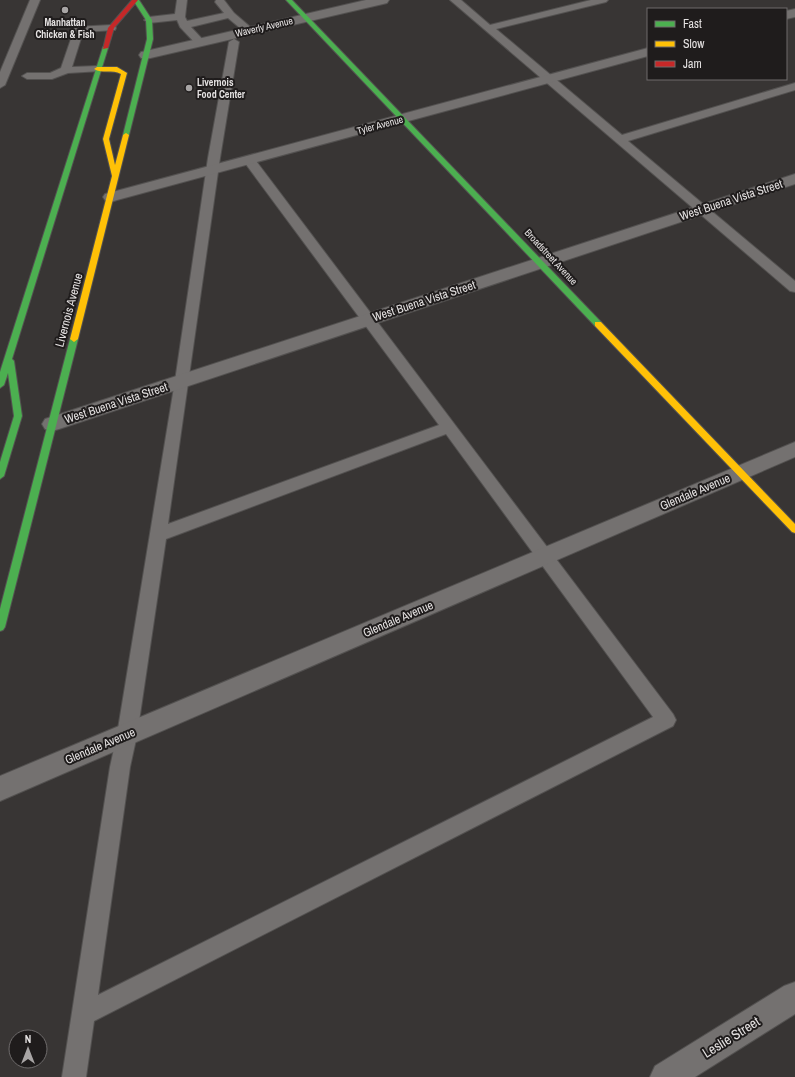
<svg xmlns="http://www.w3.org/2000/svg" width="795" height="1077" font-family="'Archivo Narrow',sans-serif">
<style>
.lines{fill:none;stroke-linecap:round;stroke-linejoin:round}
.lane-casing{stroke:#535150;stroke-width:2}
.street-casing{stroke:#535150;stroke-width:2}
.fast-casing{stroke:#535150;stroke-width:2}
.slow-casing{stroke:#535150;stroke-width:2}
.jam-casing{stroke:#535150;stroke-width:2}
.lane{fill:#747170;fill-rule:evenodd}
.street{fill:#747170;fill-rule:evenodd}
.fast{fill:#4caf50;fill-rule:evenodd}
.slow{fill:#ffc107;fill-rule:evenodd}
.jam{fill:#c62828;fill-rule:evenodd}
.poi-dot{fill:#a8a5a5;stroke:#1f1c1c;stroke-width:1.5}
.labels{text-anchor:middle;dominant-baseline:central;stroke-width:4;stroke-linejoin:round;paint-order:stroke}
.far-poi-label{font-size:10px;font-weight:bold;fill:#e5e2e2;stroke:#1f1c1c}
.far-street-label{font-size:10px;fill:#e5e2e2;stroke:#1f1c1c}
.street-label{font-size:12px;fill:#e5e2e2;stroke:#1f1c1c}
.near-street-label{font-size:14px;fill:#e5e2e2;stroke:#1f1c1c}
</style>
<rect width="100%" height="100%" fill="#383534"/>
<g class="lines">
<g class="lane-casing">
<path id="lane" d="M 30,0 L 40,0 L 5,85 L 0,88 L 0,72 Z
M 177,0 L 187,0 L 185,17 L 187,21 L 224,13 L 215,2 L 216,0 L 224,0 L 234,13 L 255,31 L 254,33 L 246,33 L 228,18 L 191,27 L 205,42 L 200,45 L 196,44 L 180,27 L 177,20 L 149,23 L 144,20 L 149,17 L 175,14 Z
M 450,0 L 461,0 L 490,25 L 591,0 L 608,0 L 606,2 L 496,29 L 622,135 L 795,83 L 795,90 L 628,141 L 795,281 L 795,292 L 790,291 Z
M 111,25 L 115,26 L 116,28 L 115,30 L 83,32 L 72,67 L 97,66 L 101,67 L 102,69 L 101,71 L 68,73 L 52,79 L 27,79 L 22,76 L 27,73 L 50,73 L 61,68 L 75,27 Z
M 234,39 L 239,42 L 220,158 L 168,524 L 439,425 L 245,163 L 243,160 L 245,157 L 253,157 L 673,714 L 676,720 L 673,726 L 94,1021 L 86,1077 L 62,1077 L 110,767 L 117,735 L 175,381 L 208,158 L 229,42 ZM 446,434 L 653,717 L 98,995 L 130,767 L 137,735 L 166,539 Z"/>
</g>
<g class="street-casing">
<path id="street" d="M 366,0 L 389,0 L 387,3 L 383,4 L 146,59 L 141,58 L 139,55 L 141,52 L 146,51 Z
M 795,9 L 795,17 L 786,19 L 786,11 Z
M 648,48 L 648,56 L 117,200 L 111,202 L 105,200 L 103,197 L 105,194 Z
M 795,174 L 795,184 L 59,429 L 52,431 L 45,429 L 42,424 L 45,419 Z
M 795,442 L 795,457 L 0,801 L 0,776 Z
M 795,982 L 795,1014 L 695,1077 L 650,1077 L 655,1066 L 784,986 Z"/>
</g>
<g class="fast-casing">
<path id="fast" d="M 133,0 L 139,0 L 152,20 L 153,39 L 129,135 L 126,137 L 123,135 L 147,39 L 146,20 Z
M 286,0 L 292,0 L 601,322 L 601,326 L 595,326 Z
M 103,47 L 108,48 L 12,359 L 14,361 L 22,416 L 4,476 L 0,479 L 0,462 L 14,416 L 8,373 L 4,385 L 0,388 L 0,372 Z
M 74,336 L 78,339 L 5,627 L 3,630 L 0,631 L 0,609 L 70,339 Z"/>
</g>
<g class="slow-casing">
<path id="slow" d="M 117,67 L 127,73 L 109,139 L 115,165 L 123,135 L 126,133 L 129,135 L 78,339 L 74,342 L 70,339 L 112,176 L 103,139 L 121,74 C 112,69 102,74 94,69 L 97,67 Z
M 595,322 L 601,322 L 795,524 L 795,533 L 792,532 L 595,326 Z"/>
</g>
<g class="jam-casing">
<path id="jam" d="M 132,0 L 138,0 L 114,28 L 108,48 L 103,49 L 108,28 Z"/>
</g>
<use href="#lane" class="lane"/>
<use href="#street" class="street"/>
<use href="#fast" class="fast"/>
<use href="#slow" class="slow"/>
<use href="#jam" class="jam"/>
</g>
<g class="poi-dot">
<circle cx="65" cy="10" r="4"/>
<circle cx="189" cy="88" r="4"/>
</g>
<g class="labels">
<g class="far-poi-label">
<text x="65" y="22">Manhattan<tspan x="65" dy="12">Chicken &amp; Fish</tspan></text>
<text x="197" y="82" text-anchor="start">Livernois<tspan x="197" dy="12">Food Center</tspan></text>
</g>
<g class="far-street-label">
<text transform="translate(264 27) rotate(-13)">Waverly Avenue</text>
<text transform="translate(380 125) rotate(-15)">Tyler Avenue</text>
<text transform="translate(551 257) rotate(47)">Broadstreet Avenue</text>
</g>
<g class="street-label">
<text transform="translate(731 200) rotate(-18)">West Buena Vista Street</text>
<text transform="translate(424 301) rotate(-18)">West Buena Vista Street</text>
<text transform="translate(69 310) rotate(-75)">Livernois Avenue</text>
<text transform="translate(116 403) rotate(-18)">West Buena Vista Street</text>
<text transform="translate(695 492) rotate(-23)">Glendale Avenue</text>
<text transform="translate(398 619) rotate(-23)">Glendale Avenue</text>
<text transform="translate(100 746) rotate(-23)">Glendale Avenue</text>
</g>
<g class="near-street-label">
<text transform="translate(731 1037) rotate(-32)">Leslie Street</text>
</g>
</g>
<rect x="647" y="8" width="140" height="72" fill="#1f1c1c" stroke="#6e6b6b"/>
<rect x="655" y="21" width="20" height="6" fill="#4caf50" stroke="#6e6b6b"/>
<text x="683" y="28" font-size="12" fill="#e5e2e2">Fast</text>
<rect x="655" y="41" width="20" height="6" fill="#ffc107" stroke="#6e6b6b"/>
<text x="683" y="48" font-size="12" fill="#e5e2e2">Slow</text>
<rect x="655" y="61" width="20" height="6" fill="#c62828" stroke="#6e6b6b"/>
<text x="683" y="68" font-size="12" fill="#e5e2e2">Jam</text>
<g transform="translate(28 1049)"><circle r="19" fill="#1f1c1c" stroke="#6e6b6b"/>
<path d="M0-3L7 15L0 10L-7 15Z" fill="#a8a5a5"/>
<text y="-6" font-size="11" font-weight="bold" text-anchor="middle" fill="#e5e2e2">N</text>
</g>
</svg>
